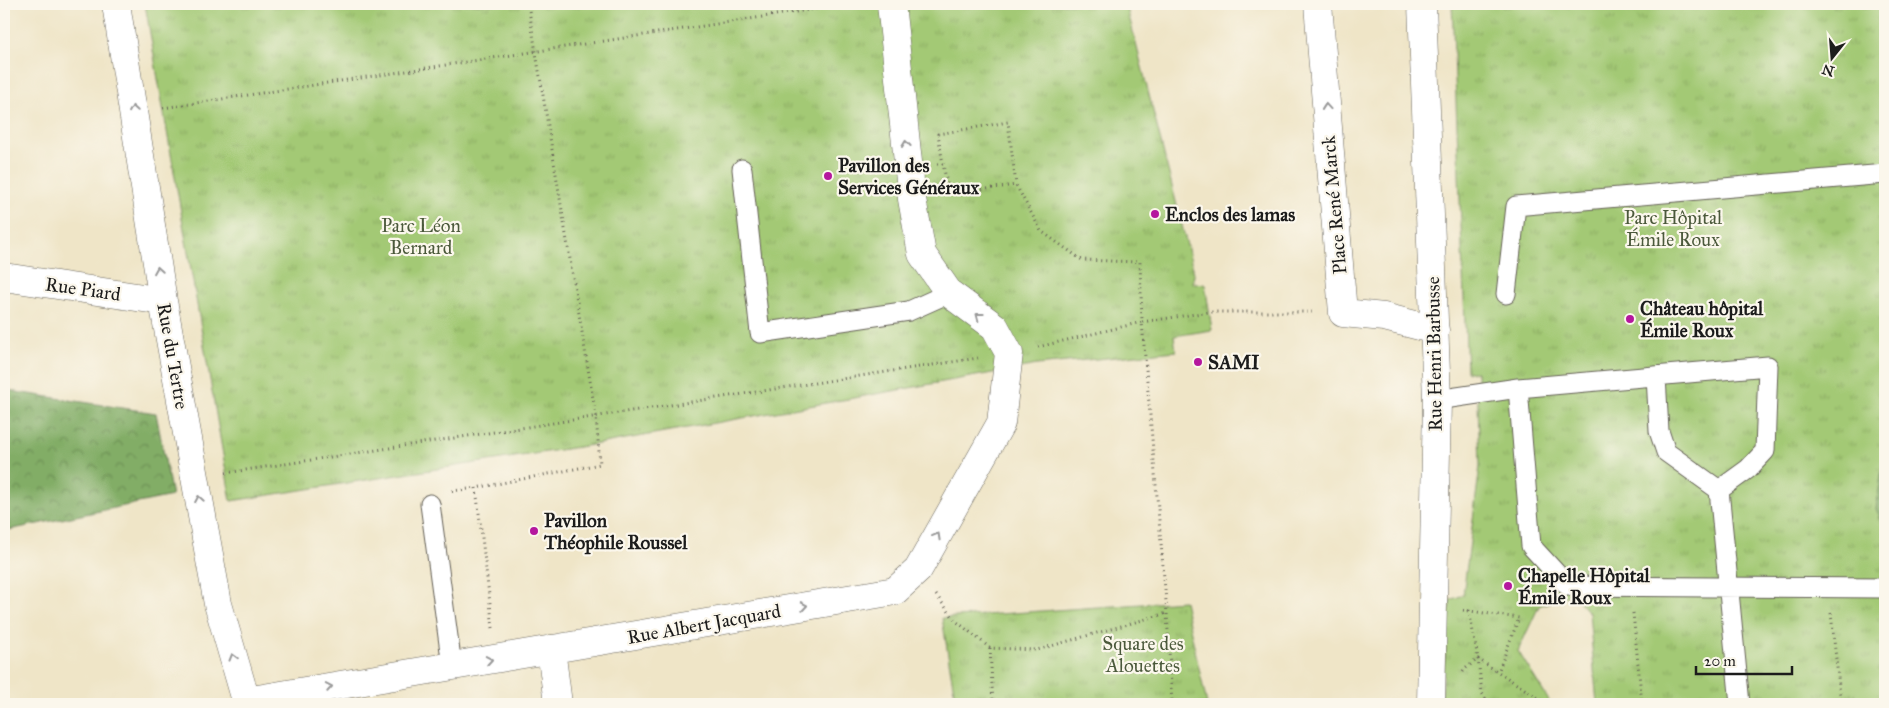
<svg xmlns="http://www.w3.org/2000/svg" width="1889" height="708" font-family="'IM FELL Great Primer',serif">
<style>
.grass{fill:url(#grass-tufts);stroke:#607248}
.forest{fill:url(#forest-crowns);stroke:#4f6441}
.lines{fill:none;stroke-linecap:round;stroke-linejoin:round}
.lane-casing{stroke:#666258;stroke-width:21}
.street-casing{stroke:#666258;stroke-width:29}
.path{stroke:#666258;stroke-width:3;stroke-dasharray:1 4;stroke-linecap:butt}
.lane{stroke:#fff;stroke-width:19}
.street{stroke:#fff;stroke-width:28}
.oneway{stroke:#999}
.poi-dot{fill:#b5179e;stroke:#fbf7ec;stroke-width:2}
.labels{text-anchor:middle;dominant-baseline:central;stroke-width:4.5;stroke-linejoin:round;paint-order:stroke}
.poi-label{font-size:19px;font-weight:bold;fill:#1c1c1c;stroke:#fbf7ec;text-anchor:start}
.street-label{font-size:19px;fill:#1c1c1c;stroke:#fbf7ec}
.park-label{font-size:19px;fill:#4b593b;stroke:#fbf7ec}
</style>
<defs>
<pattern id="grass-tufts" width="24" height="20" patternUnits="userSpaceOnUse" patternTransform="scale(1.25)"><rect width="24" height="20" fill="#a3c974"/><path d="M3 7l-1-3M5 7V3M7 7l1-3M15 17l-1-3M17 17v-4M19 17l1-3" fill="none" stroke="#8cac64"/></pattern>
<pattern id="forest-crowns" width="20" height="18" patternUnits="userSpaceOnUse" patternTransform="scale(1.25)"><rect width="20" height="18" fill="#82ad66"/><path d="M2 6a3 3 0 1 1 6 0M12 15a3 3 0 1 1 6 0" fill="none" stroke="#6a8c53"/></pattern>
</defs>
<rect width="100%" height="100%" fill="#fbf7ec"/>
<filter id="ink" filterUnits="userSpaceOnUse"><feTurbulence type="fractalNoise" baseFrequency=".02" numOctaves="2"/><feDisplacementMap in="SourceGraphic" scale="10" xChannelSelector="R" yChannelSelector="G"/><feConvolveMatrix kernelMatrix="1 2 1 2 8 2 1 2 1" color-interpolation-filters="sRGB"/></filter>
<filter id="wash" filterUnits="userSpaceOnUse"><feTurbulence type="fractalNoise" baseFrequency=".0096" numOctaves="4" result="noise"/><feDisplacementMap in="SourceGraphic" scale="20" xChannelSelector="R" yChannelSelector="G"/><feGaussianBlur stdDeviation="1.12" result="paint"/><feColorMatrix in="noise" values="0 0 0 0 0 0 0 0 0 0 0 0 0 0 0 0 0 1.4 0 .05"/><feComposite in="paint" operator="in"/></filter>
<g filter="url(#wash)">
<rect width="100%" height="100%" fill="#efe5c7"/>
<path class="grass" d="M 145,4 L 1126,4 L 1194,273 L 1193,283 L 1205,284 L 1212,330 L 1174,336 L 1176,351 L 1037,365 L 598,444 L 231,501 Z
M 1452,4 L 1885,4 L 1885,704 L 1597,704 L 1589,613 L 1572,594 L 1539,606 L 1518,651 L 1551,704 L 1441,704 L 1450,600 L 1463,595 L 1480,466 L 1477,372 L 1467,372 Z
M 1184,601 L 1207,704 L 956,704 L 942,618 Z"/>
<path class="forest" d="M 4,388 L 16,392 L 156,413 L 172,496 L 4,531 Z
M 1885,448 L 1885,527 L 1876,509 Z"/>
</g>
<g filter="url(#ink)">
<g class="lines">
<g class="lane-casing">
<path id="lane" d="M 742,169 L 760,333 L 909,311 L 949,293
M 1506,294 L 1516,206 L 1885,174
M 1518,388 L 1768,366 L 1765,451 L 1748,469 L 1719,490 L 1666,452 L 1659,431 L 1656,376
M 1437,400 L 1518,388 L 1531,546 L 1568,586 L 1885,588
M 1719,490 L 1740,704
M 430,504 L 452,666"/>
</g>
<g class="street-casing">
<path id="street" d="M 116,4 L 163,301 L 218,604 L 247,704
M 1318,4 L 1343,313 L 1384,317 L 1435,330
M 1422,4 L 1437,400 L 1431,704
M 4,277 L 163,301
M 551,649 L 558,704
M 246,701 L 895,591 L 918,570 L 1001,423 L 1009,353 L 995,327 L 949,293 L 922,254 L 912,199 L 891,4"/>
</g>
<path class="path" d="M 163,108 L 848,4
M 937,164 L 943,164 L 949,194 L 1016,185 L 1041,231 L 1082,260 L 1140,262 L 1142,322 L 1209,312 L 1312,312
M 943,164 L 938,134 L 1008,122 L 1016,185
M 1038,347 L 1142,322 L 1167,613 L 1172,704
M 226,473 L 978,358
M 452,491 L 476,488
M 936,595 L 956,621 L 990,648 L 1037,650 L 1167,613
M 1463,610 L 1519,618 L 1498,672
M 1469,610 L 1478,659 L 1482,693 L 1489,704
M 1633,613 L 1642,704
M 1831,613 L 1841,704
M 493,628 L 476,488 L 600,464 L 596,417 L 528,4
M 990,648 L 993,704
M 1463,672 L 1465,669 L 1478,659 L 1543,701"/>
<use href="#lane" class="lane"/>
<use href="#street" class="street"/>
</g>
<defs><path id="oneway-chevron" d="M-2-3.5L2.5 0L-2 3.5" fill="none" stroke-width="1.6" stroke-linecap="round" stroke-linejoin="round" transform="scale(1.25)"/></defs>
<g class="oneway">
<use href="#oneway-chevron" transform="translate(1326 107) rotate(-95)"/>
<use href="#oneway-chevron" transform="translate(133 109) rotate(-99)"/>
<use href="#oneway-chevron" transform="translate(906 144) rotate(-96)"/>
<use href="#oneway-chevron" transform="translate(158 270) rotate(-99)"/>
<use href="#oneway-chevron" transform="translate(979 316) rotate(-143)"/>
<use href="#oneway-chevron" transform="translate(199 499) rotate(-100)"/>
<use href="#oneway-chevron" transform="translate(937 536) rotate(-61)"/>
<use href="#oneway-chevron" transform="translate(804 606) rotate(-10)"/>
<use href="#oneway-chevron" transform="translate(233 657) rotate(-106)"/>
<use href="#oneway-chevron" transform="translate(489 660) rotate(-10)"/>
<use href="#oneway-chevron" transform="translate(329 687) rotate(-10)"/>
</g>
</g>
<g class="poi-dot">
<circle cx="828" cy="176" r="5"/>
<circle cx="1155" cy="214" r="5"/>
<circle cx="1630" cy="319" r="5"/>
<circle cx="1198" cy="362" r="5"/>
<circle cx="534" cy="531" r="5"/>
<circle cx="1508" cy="586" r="5"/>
</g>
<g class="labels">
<g class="poi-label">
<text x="838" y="165">Pavillon des<tspan x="838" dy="22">Services Généraux</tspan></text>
<text x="1165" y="214">Enclos des lamas</text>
<text x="1640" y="308">Château hôpital<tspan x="1640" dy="22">Émile Roux</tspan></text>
<text x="1208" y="362">SAMI</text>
<text x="544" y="520">Pavillon<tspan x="544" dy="22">Théophile Roussel</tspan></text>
<text x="1518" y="575">Chapelle Hôpital<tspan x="1518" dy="22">Émile Roux</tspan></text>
</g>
<g class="street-label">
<text transform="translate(1334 205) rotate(-95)">Place René Marck</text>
<text transform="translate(83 289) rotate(8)">Rue Piard</text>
<text transform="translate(1434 354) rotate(-91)">Rue Henri Barbusse</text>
<text transform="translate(173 356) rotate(80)">Rue du Tertre</text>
<text transform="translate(704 624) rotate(-10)">Rue Albert Jacquard</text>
</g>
<g class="park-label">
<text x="1673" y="217">Parc Hôpital<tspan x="1673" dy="22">Émile Roux</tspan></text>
<text x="421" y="225">Parc Léon<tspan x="421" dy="22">Bernard</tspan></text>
<text x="1143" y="643">Square des<tspan x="1143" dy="22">Alouettes</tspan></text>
</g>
</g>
<rect width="1889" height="708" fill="none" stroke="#fbf7ec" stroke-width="20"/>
<g transform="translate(1832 58) rotate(197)" stroke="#fbf7ec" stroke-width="4" paint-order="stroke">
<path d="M0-4L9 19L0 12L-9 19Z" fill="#1c1c1c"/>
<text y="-8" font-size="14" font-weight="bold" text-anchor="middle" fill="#1c1c1c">N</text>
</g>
<path d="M1696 666v8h96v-8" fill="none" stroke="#1c1c1c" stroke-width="2.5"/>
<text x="1704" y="666" font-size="15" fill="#1c1c1c" stroke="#fbf7ec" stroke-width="4" paint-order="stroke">20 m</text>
</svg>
